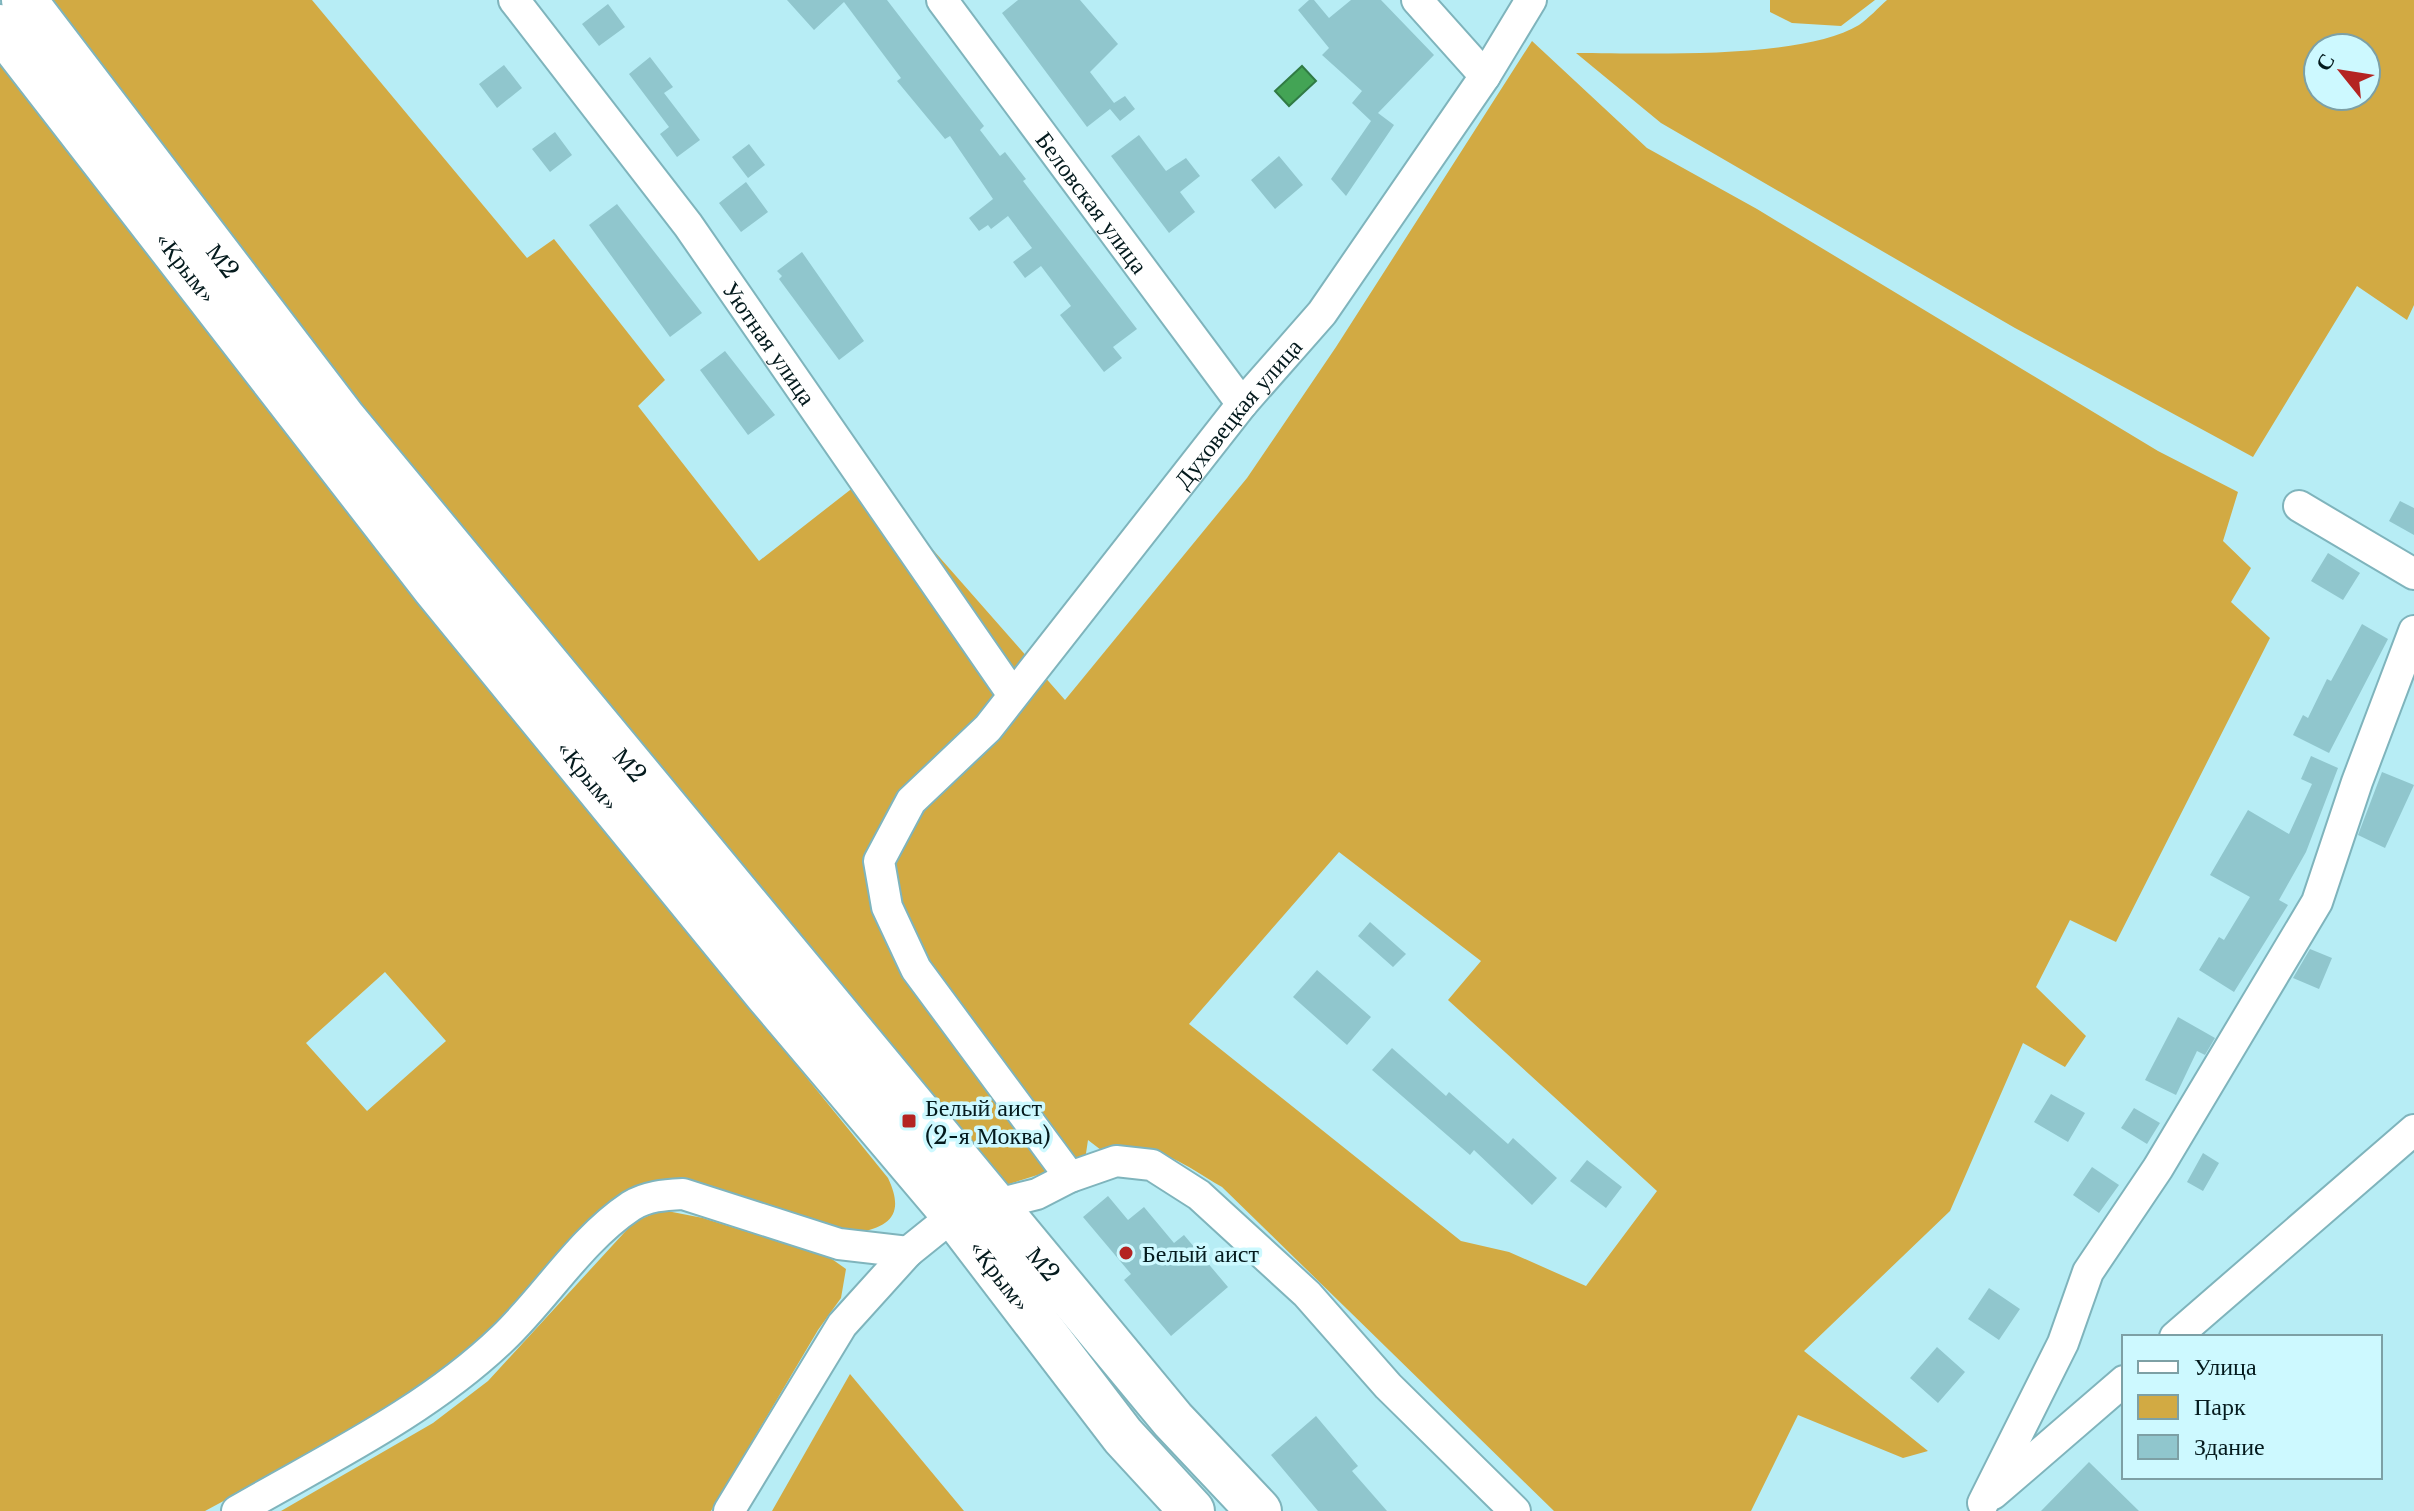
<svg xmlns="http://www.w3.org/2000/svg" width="2414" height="1511" font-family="'Libre Baskerville',serif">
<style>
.green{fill:#d2aa43;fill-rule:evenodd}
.water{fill:#43a455;stroke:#307b44;stroke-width:2}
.building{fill:#90c6cd}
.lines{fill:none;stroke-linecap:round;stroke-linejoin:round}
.minor-casing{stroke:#7fb4bc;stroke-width:34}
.highway-casing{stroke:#7fb4bc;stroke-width:48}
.minor{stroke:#fff;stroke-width:30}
.highway{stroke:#fff;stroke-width:44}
.poi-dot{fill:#b42422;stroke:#cdf9ff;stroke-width:3}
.labels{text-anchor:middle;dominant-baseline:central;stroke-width:7;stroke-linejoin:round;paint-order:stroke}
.street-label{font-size:24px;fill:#041a1d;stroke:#cdf9ff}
.poi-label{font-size:24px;fill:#041a1d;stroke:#cdf9ff;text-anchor:start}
</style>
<rect width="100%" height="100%" fill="#b7edf5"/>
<path class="green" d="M 24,0 L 312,0 L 527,258 L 554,239 L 665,380 L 638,406 L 759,561 L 868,476 L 1065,700 L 1247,478 L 1336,347 L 1532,41 L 1647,148 L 1757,209 L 2158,451 L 2238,492 L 2223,541 L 2251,568 L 2231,602 L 2270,638 L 2116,942 L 2070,920 L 2036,987 L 2086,1036 L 2065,1067 L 2023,1043 L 1950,1211 L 1804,1351 L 1928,1451 L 1903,1458 L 1798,1415 L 1751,1511 L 1554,1511 L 1222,1187 C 1174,1158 1159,1144 1101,1150 L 1088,1140 L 1085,1160 L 1006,1185 ZM 1339,852 L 1481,961 L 1448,1000 L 1657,1191 L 1586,1286 L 1509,1252 L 1461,1241 L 1189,1024 Z
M 1770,0 L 1875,0 L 1841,26 L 1792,23 L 1770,12 Z
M 1887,0 L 2414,0 L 2414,305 L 2407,320 L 2357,286 L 2253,457 L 2015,328 L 1661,123 L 1576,53 C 1646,53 1801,60 1859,25 C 1869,18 1878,8 1887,0 ZM 2318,48 L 2366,48 L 2366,96 L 2318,96 Z
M 0,65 L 418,598 L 888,1178 C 904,1212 893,1227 856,1233 L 652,1184 L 501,1326 L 378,1418 L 205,1511 L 0,1511 ZM 385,972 L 446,1041 L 367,1111 L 306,1043 Z
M 662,1210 L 703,1218 L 829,1257 L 846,1269 L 841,1298 L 818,1330 L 711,1511 L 281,1511 L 433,1423 L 488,1381 L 634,1222 Z
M 850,1374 L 964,1511 L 772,1511 Z"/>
<path class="water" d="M 1302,66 L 1316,81 L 1289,106 L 1275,91 Z"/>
<path class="building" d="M 787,0 L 887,0 L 984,126 L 980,130 L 1000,156 L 1005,152 L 1026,179 L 1023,181 L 1137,329 L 1113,347 L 1122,358 L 1104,372 L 1060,315 L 1071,306 L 1041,266 L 1025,278 L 1013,262 L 1032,248 L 1008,216 L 991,229 L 988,225 L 979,231 L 969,218 L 993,199 L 950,136 L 945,139 L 897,81 L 901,78 L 844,2 L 814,30 Z
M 1018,0 L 1080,0 L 1118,44 L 1090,72 L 1114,103 L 1125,96 L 1135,109 L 1120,121 L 1110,109 L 1087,127 L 1002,13 Z
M 1309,0 L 1314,0 L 1329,18 L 1351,0 L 1381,0 L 1434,55 L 1378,113 L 1394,125 L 1346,196 L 1331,179 L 1371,121 L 1352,103 L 1362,91 L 1322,55 L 1329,48 L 1298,10 Z
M 608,4 L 625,27 L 599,46 L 582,24 Z
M 650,57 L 673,87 L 664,93 L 700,140 L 677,157 L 660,134 L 669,127 L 629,74 Z
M 504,65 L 522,88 L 497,108 L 479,84 Z
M 555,132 L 572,155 L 550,172 L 532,149 Z
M 1139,135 L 1166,171 L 1186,158 L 1200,176 L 1180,192 L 1195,212 L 1169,233 L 1111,156 Z
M 749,144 L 765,165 L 748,178 L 732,157 Z
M 1279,156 L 1303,185 L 1275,209 L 1251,180 Z
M 746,182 L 768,212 L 741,232 L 719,203 Z
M 617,204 L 702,313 L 670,337 L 589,225 Z
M 802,252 L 864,341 L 839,360 L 779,279 L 782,276 L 777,271 Z
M 725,351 L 775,415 L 748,435 L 700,370 Z
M 2400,501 L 2414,508 L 2414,535 L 2389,521 Z
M 2328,553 L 2360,573 L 2343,600 L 2311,581 Z
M 2362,624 L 2388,639 L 2329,753 L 2293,735 L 2303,715 L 2308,718 L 2327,679 L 2331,681 Z
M 2311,756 L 2338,768 L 2306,852 L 2279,900 L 2288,905 L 2234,992 L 2199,970 L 2219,937 L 2224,940 L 2250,897 L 2210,875 L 2248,810 L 2289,834 L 2312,784 L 2301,779 Z
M 2382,772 L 2414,785 L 2385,848 L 2358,835 Z
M 1370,922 L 1406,954 L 1393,967 L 1358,936 Z
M 2310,949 L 2332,958 L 2319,989 L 2293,978 Z
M 1317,970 L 1371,1017 L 1347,1045 L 1293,997 Z
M 2178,1017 L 2215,1038 L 2205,1055 L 2197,1051 L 2176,1095 L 2145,1080 Z
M 1392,1048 L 1446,1096 L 1449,1092 L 1508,1144 L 1513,1138 L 1557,1178 L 1532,1205 L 1474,1150 L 1470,1155 L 1372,1070 Z
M 2051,1094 L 2085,1113 L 2068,1142 L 2034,1122 Z
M 2134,1108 L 2160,1123 L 2147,1144 L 2121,1128 Z
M 2203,1153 L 2219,1163 L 2203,1191 L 2187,1182 Z
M 1587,1160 L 1622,1187 L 1606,1208 L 1570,1181 Z
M 2092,1167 L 2119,1185 L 2099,1213 L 2073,1195 Z
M 1108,1196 L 1128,1220 L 1144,1207 L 1174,1243 L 1184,1235 L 1228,1287 L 1171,1336 L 1124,1280 L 1131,1274 L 1083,1217 Z
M 1989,1288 L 2020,1309 L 1999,1340 L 1968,1319 Z
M 1937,1347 L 1965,1372 L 1938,1403 L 1910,1378 Z
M 1316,1416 L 1358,1466 L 1352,1471 L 1387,1511 L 1318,1511 L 1271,1455 Z
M 2089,1462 L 2139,1511 L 2041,1511 Z"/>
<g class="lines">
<g class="minor-casing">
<g id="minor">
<path id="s1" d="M 514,0 L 688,225 L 1013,695"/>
<path id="s2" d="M 942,0 L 1242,404"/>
<path d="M 1417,0 L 1485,76"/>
<path d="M 2299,506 L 2414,574"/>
<path id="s3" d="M 1070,1177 L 916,969 L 887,907 L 879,861 L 911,801 L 988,728 L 1242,404 L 1322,313 L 1485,76 L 1531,0"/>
<path d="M 2175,1337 L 2414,1130"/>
<path d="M 1993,1494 L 2124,1381"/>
<path d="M 1983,1503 L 2063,1343 L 2088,1272 L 2158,1168 L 2317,902 L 2357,782 L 2414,631"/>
<path d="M 237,1511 C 327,1459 427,1411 503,1338 C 546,1297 580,1240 631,1206 C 647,1196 664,1195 683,1194 L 839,1244 L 908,1252 L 954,1215 L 1037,1194 L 1070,1177 L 1116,1161 L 1152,1165 L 1199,1195 L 1307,1294 L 1388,1386 L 1515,1511"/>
<path d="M 729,1511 L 842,1325 L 908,1252"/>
</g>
</g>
<g class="highway-casing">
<g id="highway">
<path id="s4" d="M 24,0 L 344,419 L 1173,1420 L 1259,1511"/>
<path id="s5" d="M 0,27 L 434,587 L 767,994 L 954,1215 L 1123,1436 L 1192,1511"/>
</g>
</g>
<use href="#minor" class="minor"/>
<use href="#highway" class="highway"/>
</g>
<g class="poi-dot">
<rect x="901" y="1113" width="16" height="16" rx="4"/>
<circle cx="1126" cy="1253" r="8"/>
</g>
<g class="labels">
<g class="street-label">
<text stroke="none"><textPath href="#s2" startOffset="252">Беловская улица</textPath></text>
<text stroke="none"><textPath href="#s4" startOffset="328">М2</textPath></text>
<text stroke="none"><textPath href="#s5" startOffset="304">«Крым»</textPath></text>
<text stroke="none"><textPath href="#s1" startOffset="428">Уютная улица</textPath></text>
<text stroke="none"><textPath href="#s3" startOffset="950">Духовецкая улица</textPath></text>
<text stroke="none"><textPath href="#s4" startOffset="976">М2</textPath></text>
<text stroke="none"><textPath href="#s5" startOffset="952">«Крым»</textPath></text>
<text stroke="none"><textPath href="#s4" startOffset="1624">М2</textPath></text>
<text stroke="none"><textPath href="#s5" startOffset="1600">«Крым»</textPath></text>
</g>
<g class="poi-label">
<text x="925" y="1107">Белый аист<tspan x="925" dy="28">(2-я Моква)</tspan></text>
<text x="1142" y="1253">Белый аист</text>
</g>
</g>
<rect x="2122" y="1335" width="260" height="144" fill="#cdf9ff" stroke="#7da0a5" stroke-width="2"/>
<rect x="2138" y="1361" width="40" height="12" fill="#ffffff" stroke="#7da0a5" stroke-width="2"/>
<text x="2194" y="1375" font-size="24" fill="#041a1d">Улица</text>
<rect x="2138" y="1395" width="40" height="24" fill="#d2aa43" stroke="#7da0a5" stroke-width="2"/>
<text x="2194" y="1415" font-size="24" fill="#041a1d">Парк</text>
<rect x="2138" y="1435" width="40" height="24" fill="#90c6cd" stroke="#7da0a5" stroke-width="2"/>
<text x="2194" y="1455" font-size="24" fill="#041a1d">Здание</text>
<g transform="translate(2342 72) rotate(300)"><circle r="38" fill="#cdf9ff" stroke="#7da0a5" stroke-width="2"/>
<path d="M0-6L14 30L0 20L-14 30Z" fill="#b42422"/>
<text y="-12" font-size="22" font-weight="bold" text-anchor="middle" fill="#041a1d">С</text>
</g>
</svg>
